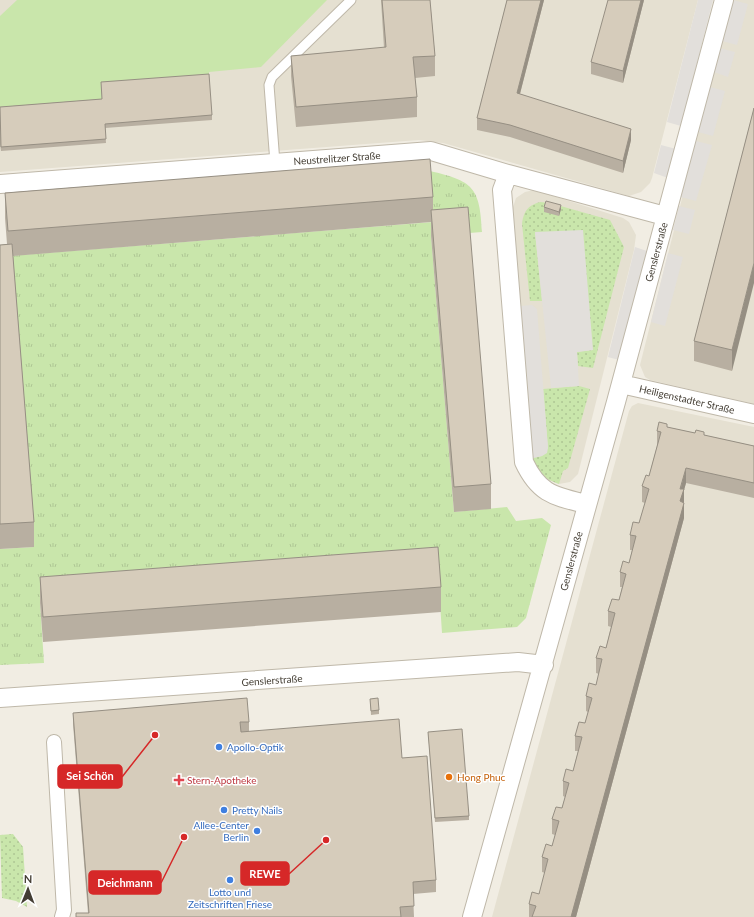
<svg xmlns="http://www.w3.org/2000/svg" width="754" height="917" font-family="Lato,sans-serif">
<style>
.residential{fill:#e5e0d1}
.grass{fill:url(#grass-dots)}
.park{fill:url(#park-tufts)}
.pitch{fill:#c9e6ab}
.parking{fill:#e2dfdb}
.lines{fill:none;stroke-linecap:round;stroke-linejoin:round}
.service-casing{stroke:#bfb8a9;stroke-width:11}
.pedestrian-casing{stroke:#bfb8a9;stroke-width:16}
.minor-casing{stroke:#bfb8a9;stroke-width:20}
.service{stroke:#fff;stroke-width:9}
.pedestrian{stroke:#fff;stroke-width:14}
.minor{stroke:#fff;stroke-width:18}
.wall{fill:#b8afa1}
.shaded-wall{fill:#968f83}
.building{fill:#d6ccbb;stroke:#968f83}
.shop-dot{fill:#3f7fe0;stroke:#fff;stroke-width:1.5}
.food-dot{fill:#e8710a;stroke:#fff;stroke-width:1.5}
.health-dot{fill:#e0444e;stroke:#fff;stroke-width:1.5}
.labels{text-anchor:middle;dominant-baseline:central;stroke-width:3;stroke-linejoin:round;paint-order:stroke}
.street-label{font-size:10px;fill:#433d33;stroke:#fff}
.shop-label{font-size:10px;fill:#366cbe;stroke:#fff;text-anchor:start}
.food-label{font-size:10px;fill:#c56008;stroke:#fff;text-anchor:start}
.health-label{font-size:10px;fill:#be3a42;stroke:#fff;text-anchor:start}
.leader{fill:none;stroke:#d62828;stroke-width:1.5}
.callout-dot{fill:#d62828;stroke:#fff;stroke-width:1.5}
.callout{fill:#d62828;stroke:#d62828;stroke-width:1.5}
.callout-label{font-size:11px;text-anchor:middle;font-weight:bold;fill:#fff}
</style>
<defs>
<pattern id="grass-dots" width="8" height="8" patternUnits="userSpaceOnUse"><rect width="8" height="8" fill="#c9e6ab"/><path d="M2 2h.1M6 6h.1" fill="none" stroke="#aec694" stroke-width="1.8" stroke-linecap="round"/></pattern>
<pattern id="park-tufts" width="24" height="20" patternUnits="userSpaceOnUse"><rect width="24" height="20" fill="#c9e6ab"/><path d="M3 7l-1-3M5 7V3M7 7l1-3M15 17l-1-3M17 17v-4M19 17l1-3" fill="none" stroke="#aec694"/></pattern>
</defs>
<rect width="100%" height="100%" fill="#f1ede3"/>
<path class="residential" d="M 0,0 L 698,0 L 652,178 L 650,183 L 641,192 L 629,196 L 443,143 L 419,140 L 0,172 Z
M 732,0 L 754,0 L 754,404 L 650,380 L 645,377 L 640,365 Z
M 534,190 L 623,218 L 629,222 L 636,235 L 634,250 L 578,474 L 570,482 L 559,484 L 544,478 L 537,470 L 533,458 L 513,207 L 516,198 L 525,192 Z
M 638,403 L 754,427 L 754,917 L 492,917 L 629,411 L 632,406 Z"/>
<path class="grass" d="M 540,202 L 550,203 L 610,220 L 624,247 L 593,368 L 578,366 L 577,352 L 592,350 L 535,232 L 542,301 L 530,301 L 522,224 C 524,211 527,206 540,202 Z
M 579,386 L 590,389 L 568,468 L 563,471 L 559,484 C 543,478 539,475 533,458 L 542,456 L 548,448 L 543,389 Z
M 13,834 L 23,847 L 27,907 L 16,901 L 2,898 L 0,835 Z"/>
<path class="park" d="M 430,171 C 473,181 480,187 482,232 L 431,236 L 454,512 L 507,507 L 516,521 L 542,518 L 551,525 L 526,618 L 517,627 L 442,633 L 438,573 L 40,603 L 44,663 L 0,665 L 0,549 L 34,547 L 8,256 L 433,222 Z"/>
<path class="pitch" d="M 17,0 L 327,0 L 261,67 L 209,72 L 209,78 L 102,103 L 0,111 L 0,16 Z"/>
<path class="parking" d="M 698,0 L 713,0 L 681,126 L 667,122 Z
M 733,0 L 748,4 L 737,45 L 722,41 Z
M 719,48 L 735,52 L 728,77 L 714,72 Z
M 710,87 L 725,91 L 713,136 L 698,132 Z
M 696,141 L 712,145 L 696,201 L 681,197 Z
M 661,145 L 676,149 L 668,178 L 654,173 Z
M 679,206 L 695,210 L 689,234 L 673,230 Z
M 583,230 L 593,350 L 577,352 L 579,386 L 551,388 L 535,232 Z
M 635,247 L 650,252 L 623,361 L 608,357 Z
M 668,253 L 683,257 L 665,326 L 651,322 Z
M 532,305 L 537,309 L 548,448 L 547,453 L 542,456 L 533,458 L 521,306 Z"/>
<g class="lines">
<g class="service-casing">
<path id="service" d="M 275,163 L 269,85 L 272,77 L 351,0"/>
</g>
<g class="pedestrian-casing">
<path id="pedestrian" d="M 54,742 L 64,910 L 62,917"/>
</g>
<g class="minor-casing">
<path id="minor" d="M 508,174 L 502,190 L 524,462 C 539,494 554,496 586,504
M 0,184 L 431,151 L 508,174 L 665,216
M 621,384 L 754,414
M 0,698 L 518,662 L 544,665
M 472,917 L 616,402 L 724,0"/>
</g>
<use href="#service" class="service"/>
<use href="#pedestrian" class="pedestrian"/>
<use href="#minor" class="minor"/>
</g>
<path class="wall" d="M 381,0 L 430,0 L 435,56 L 435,76 L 415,78 L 417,97 L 417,117 L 296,127 L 291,76 L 291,56 L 384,48 Z
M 507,0 L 544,0 L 520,94 L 631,140 L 623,173 L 510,137 L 477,130 L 477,118 Z
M 644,0 L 623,83 L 591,74 L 591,62 Z
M 101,82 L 212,115 L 212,120 L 105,128 L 106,143 L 1,151 L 0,144 L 0,107 L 102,99 Z
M 754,108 L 732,371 L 694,361 L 694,341 Z
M 5,193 L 433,197 L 433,210 L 491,484 L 491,509 L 454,512 L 431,236 L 431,222 L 13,256 L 34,522 L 34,547 L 0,549 L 0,245 L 7,244 L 5,218 Z
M 544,207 L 561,209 L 559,216 L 544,212 Z
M 667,427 L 754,446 L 754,498 L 686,483 L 684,490 L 684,518 L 576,917 L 529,917 L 529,904 L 539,894 L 545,873 L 542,872 L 542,857 L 552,846 L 555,835 L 552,834 L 552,819 L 562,808 L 565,797 L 563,796 L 563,781 L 573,771 L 578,751 L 575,751 L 575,736 L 585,723 L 588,712 L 586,711 L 586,696 L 596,685 L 599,674 L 596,673 L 596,658 L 606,648 L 611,627 L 608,626 L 608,611 L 619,600 L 622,587 L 620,587 L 620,572 L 629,563 L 632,550 L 630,550 L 630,535 L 639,523 L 645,503 L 642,502 L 642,486 L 649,476 L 657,446 L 657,431 Z
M 40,577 L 441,587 L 441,612 L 43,642 L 40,603 Z
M 370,699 L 379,710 L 379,714 L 371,715 Z
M 73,713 L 249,722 L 249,732 L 402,758 L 436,880 L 436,892 L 413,894 L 414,917 L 76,917 L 88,913 L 73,724 Z
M 428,732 L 469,816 L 469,820 L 435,822 Z"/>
<path class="shaded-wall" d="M 541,0 L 544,0 L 517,105 L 517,93 Z
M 641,0 L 644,0 L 623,83 L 623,71 Z
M 631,129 L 631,140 L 623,173 L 623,161 Z
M 561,205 L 561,209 L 559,216 L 559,212 Z
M 754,263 L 754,283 L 732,371 L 732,350 Z
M 686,468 L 686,483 L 684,490 L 684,518 L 576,917 L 571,917 Z"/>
<path class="building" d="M 382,0 L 430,0 L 435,56 L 413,57 L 417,97 L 296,107 L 291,56 L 386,47 Z
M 507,0 L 541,0 L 517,93 L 631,129 L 623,161 L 510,125 L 477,118 Z
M 608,0 L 641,0 L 623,71 L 591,62 Z
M 209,74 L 212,115 L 105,124 L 106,139 L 1,147 L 0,107 L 102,99 L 101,82 Z
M 754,108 L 754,263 L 732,350 L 694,341 Z
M 430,159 L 433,197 L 8,231 L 5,193 Z
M 546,201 L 561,205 L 559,212 L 544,207 Z
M 468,207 L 491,484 L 454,487 L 431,210 Z
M 12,244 L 34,522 L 0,524 L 0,245 Z
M 659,422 L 667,424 L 667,427 L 695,433 L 696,430 L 704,432 L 704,435 L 754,446 L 754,483 L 686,468 L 680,489 L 684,489 L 680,501 L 684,503 L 571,917 L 532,917 L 536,906 L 529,904 L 532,892 L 539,894 L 548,859 L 542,857 L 546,844 L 552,846 L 559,821 L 552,819 L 556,807 L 562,808 L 569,783 L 563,781 L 566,769 L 573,771 L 582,737 L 575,736 L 579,722 L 585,723 L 592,698 L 586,696 L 589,683 L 596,685 L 602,659 L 596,658 L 600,646 L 606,648 L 615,613 L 608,611 L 612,599 L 619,600 L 626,574 L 620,572 L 623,561 L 629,563 L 636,536 L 630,535 L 633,522 L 639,523 L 649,489 L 642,486 L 646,475 L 649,476 L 661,432 L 657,431 Z
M 438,547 L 441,587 L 43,617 L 40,577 Z
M 247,698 L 249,722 L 240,722 L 241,732 L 399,719 L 402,758 L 427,756 L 436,880 L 413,882 L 414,906 L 400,907 L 401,917 L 76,917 L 76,913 L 89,913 L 73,713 Z
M 378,698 L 379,710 L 371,711 L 370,699 Z
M 462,729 L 469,816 L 435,818 L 428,732 Z"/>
<g class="shop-dot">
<circle cx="219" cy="747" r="4"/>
<circle cx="224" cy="810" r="4"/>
<circle cx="257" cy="831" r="4"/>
<circle cx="230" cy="880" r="4"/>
</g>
<circle class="food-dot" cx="449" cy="777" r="4"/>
<path class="health-dot" d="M177 774h4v4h4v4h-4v4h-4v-4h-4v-4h4z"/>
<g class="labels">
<g class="street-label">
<text transform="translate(337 158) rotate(-4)">Neustrelitzer Straße</text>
<text transform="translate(656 252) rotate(-75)">Genslerstraße</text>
<text transform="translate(687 399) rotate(13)">Heiligenstadter Straße</text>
<text transform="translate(571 561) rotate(-75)">Genslerstraße</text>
<text transform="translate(272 680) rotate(-4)">Genslerstraße</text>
</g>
<g class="shop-label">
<text x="227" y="747">Apollo-Optik</text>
<text x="232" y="810">Pretty Nails</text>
<text x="249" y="825" text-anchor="end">Allee-Center<tspan x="249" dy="12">Berlin</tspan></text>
<text x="230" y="892" text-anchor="middle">Lotto und<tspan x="230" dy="12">Zeitschriften Friese</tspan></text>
</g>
<g class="food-label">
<text x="457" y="777">Hong Phuc</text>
</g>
<g class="health-label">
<text x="187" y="780">Stern-Apotheke</text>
</g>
</g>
<path class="leader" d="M155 735L122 777M326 840L289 874M184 837L161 883"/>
<g class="callout-dot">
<circle cx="155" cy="735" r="4"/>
<circle cx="326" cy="840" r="4"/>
<circle cx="184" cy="837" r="4"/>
</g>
<g class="callout">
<rect x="58" y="765" width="64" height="23" rx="4"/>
<rect x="241" y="862" width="48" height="23" rx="4"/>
<rect x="89" y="871" width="72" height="23" rx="4"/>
</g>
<g class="callout-label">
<text x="90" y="780">Sei Schön</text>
<text x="265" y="878">REWE</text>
<text x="125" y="887">Deichmann</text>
</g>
<g transform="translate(28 889) rotate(1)" stroke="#ffffff" stroke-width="3" paint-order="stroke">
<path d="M0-3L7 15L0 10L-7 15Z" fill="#433d33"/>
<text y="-6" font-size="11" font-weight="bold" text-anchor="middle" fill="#433d33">N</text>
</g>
</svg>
